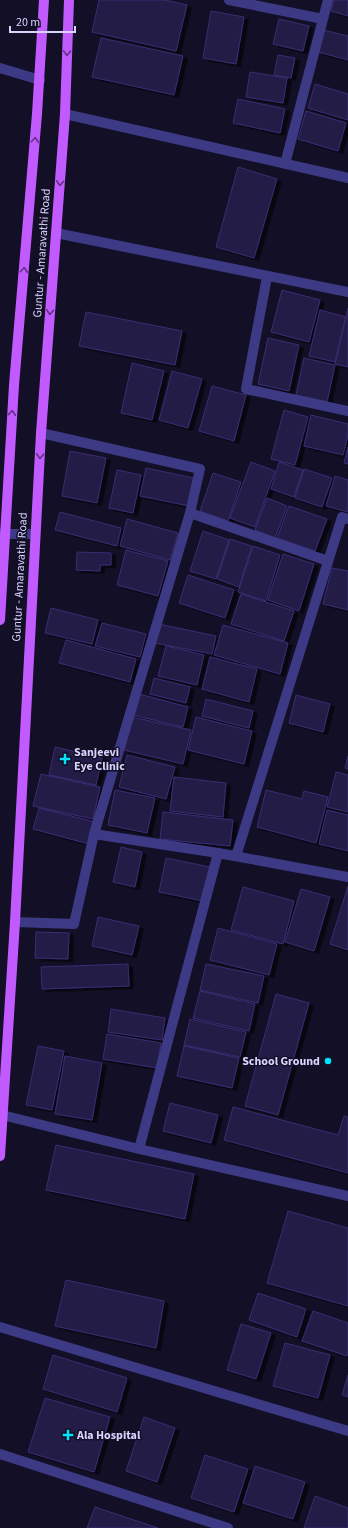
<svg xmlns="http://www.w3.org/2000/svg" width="348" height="1528" font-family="'Source Sans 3',sans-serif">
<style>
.building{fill:#241b47;stroke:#3b2d73;filter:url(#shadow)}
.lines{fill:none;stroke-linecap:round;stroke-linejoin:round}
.minor{stroke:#3d3a85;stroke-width:10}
.major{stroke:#c25bff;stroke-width:10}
.oneway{stroke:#623188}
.poi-dot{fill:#00e5ff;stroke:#130f26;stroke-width:1.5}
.labels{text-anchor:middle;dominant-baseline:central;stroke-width:3;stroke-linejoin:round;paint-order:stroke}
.street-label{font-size:12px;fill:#d9d4ff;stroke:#130f26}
.poi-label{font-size:12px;font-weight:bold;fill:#d9d4ff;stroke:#130f26;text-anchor:start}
</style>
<defs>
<filter id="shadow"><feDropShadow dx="4.5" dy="2.5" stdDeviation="0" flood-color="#0009"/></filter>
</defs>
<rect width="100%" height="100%" fill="#130f26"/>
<path class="building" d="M 99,0 L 165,0 L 187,5 L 176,51 L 92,32 Z
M 334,0 L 348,0 L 348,16 L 331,11 Z
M 211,11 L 244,17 L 236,64 L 203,58 Z
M 279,19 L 309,26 L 303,51 L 273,44 Z
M 323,30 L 348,36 L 348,60 L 318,52 Z
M 101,38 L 183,56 L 174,95 L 92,77 Z
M 278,55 L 295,58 L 291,78 L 274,75 Z
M 250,72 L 287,78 L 283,103 L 246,97 Z
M 315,84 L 348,94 L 348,120 L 308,108 Z
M 238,99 L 285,109 L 280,133 L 233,123 Z
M 306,111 L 346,123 L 338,151 L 298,139 Z
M 238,167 L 277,179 L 254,258 L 216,247 Z
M 282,290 L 320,300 L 309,342 L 271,332 Z
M 348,308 L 348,367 L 335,364 Z
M 320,310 L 346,317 L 335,362 L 309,356 Z
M 86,312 L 182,331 L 175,365 L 79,346 Z
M 268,338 L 299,345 L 289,391 L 258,384 Z
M 304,358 L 335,365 L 327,402 L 296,395 Z
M 132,363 L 164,371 L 152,420 L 121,413 Z
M 172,371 L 202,379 L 188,428 L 159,420 Z
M 212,386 L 246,395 L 234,441 L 199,431 Z
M 284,410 L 308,417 L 295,465 L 271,459 Z
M 311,415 L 348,424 L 348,435 L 343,455 L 304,446 Z
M 348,447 L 348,464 L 344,463 Z
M 70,451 L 106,458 L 97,503 L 62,496 Z
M 251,462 L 275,471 L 255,527 L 230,518 Z
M 279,462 L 303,470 L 294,497 L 271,489 Z
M 146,468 L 194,478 L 189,506 L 140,496 Z
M 304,469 L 332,478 L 322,507 L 295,498 Z
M 117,470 L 141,475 L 133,513 L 109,508 Z
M 213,473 L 241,482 L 228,521 L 200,511 Z
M 335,476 L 348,480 L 348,512 L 326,506 Z
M 267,498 L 287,506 L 275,538 L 255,530 Z
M 289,506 L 327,519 L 315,551 L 277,538 Z
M 60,512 L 121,528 L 117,546 L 55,530 Z
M 127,519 L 178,533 L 170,560 L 120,546 Z
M 203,531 L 229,540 L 216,579 L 190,571 Z
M 230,539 L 252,546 L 239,587 L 217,579 Z
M 253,546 L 280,555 L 266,601 L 238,592 Z
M 126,550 L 168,561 L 158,596 L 117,585 Z
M 77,552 L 111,553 L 111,565 L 100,565 L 100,571 L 76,570 Z
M 283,554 L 314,564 L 299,611 L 268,600 Z
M 332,568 L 348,571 L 348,610 L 323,604 Z
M 188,575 L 234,590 L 225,618 L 179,603 Z
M 241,594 L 294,611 L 284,641 L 231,624 Z
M 51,608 L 98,620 L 92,644 L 45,633 Z
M 102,623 L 146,634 L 140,657 L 95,646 Z
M 159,624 L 216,636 L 212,654 L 155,643 Z
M 223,625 L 288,643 L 280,674 L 214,655 Z
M 66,640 L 136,659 L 130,682 L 59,663 Z
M 166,646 L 204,655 L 197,685 L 158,676 Z
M 210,657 L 257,669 L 249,702 L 202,689 Z
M 154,678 L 190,687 L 186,703 L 150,694 Z
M 139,694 L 188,707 L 183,727 L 133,715 Z
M 296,695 L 330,704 L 323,732 L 289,723 Z
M 206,699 L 253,711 L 249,728 L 202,716 Z
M 132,717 L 191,730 L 183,764 L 124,750 Z
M 196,717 L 252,731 L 244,764 L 188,750 Z
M 55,747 L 102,758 L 96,785 L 49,775 Z
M 127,755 L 175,767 L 166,799 L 119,787 Z
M 348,756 L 348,769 L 345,768 Z
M 336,772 L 348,775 L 348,812 L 327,807 Z
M 41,774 L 100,787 L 93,819 L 33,806 Z
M 174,777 L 226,783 L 223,817 L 170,811 Z
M 115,790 L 155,798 L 147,833 L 108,825 Z
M 266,790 L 302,799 L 304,791 L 328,797 L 316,843 L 257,827 Z
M 39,808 L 95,822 L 89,844 L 33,829 Z
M 327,810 L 348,815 L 348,851 L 319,844 Z
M 163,812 L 233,820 L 230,846 L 160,839 Z
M 121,847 L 142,852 L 135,887 L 113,882 Z
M 166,858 L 210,867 L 203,901 L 159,892 Z
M 348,886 L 348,950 L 330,944 Z
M 243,887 L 294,901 L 283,944 L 231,930 Z
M 301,889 L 330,897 L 314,951 L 285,942 Z
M 98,917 L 139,926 L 132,955 L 92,946 Z
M 218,928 L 277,944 L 269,975 L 210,960 Z
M 36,932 L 69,933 L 68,959 L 35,958 Z
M 128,964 L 129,986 L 42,989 L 41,967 Z
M 206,964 L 264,976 L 258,1003 L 200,990 Z
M 200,991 L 255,1004 L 249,1031 L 193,1018 Z
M 276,994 L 309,1003 L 278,1115 L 245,1106 Z
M 111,1009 L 165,1018 L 162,1040 L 108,1032 Z
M 190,1019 L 246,1032 L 240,1057 L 184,1045 Z
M 107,1034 L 161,1043 L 157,1068 L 103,1059 Z
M 38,1046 L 64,1051 L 52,1110 L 26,1105 Z
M 184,1046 L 239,1058 L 232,1088 L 177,1076 Z
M 65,1056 L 102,1063 L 92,1120 L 55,1114 Z
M 170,1103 L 218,1115 L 211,1143 L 163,1131 Z
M 233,1107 L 338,1135 L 344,1116 L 348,1117 L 348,1173 L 224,1140 Z
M 56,1145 L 194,1174 L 185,1219 L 46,1190 Z
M 288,1211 L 348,1228 L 348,1306 L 267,1283 Z
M 66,1280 L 164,1301 L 156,1348 L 55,1326 Z
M 258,1293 L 306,1309 L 297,1337 L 249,1320 Z
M 313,1311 L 348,1323 L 348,1352 L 347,1356 L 302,1341 Z
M 241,1324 L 271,1333 L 256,1379 L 227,1370 Z
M 285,1343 L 330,1355 L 318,1398 L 273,1386 Z
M 53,1355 L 127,1378 L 117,1412 L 43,1389 Z
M 348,1375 L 348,1397 L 342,1395 Z
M 45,1398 L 110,1417 L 94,1472 L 28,1452 Z
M 144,1417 L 175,1428 L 157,1482 L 126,1471 Z
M 205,1455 L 248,1469 L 234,1512 L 191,1498 Z
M 255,1466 L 305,1482 L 293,1519 L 243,1503 Z
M 315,1496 L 348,1508 L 348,1528 L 304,1528 Z
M 95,1507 L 158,1528 L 87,1528 Z"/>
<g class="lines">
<path class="minor" d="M 229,0 L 323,19
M 0,68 L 40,80
M 65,114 L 348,178
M 285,164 L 328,0
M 56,233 L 348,292
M 267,277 L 246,389 L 348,411
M 190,513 L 328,561
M 0,534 L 35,534
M 94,834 L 218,853 L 348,877
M 236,856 L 342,517 L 348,519
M 15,922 L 74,924 L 94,834 L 190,513 L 200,469 L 41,433
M 2,1115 L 139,1149 L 348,1196
M 139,1149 L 218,853
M 0,1327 L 348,1431
M 0,1454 L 228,1528"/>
<path class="major" d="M 0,620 L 14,385 L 37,114 L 44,0
M 0,1156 L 15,922 L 41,433 L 65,114 L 69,0"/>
</g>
<defs><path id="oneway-chevron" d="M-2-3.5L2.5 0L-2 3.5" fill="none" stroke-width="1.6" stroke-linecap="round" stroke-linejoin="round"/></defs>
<g class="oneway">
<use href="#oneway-chevron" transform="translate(67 53) rotate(92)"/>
<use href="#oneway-chevron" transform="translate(35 140) rotate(-85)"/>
<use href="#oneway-chevron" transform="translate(60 183) rotate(94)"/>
<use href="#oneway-chevron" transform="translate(24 270) rotate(-85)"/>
<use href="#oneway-chevron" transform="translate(50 312) rotate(94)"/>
<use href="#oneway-chevron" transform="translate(12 413) rotate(-86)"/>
<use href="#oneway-chevron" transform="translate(40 456) rotate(93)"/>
</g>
<g class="poi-dot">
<path d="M63 753h4v4h4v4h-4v4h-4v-4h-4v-4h4z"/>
<circle cx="328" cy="1061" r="4"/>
<path d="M66 1429h4v4h4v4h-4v4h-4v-4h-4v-4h4z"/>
</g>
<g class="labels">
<g class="street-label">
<text transform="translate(42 253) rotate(-86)">Guntur - Amaravathi Road</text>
<text transform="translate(20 577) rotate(-87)">Guntur - Amaravathi Road</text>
</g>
<g class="poi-label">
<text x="74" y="752">Sanjeevi<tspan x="74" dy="14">Eye Clinic</tspan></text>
<text x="320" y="1061" text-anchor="end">School Ground</text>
<text x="77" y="1435">Ala Hospital</text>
</g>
</g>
<path d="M10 26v6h65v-6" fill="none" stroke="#d9d4ff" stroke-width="2"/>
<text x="16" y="26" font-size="12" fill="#d9d4ff" stroke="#130f26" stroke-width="3" paint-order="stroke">20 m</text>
</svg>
